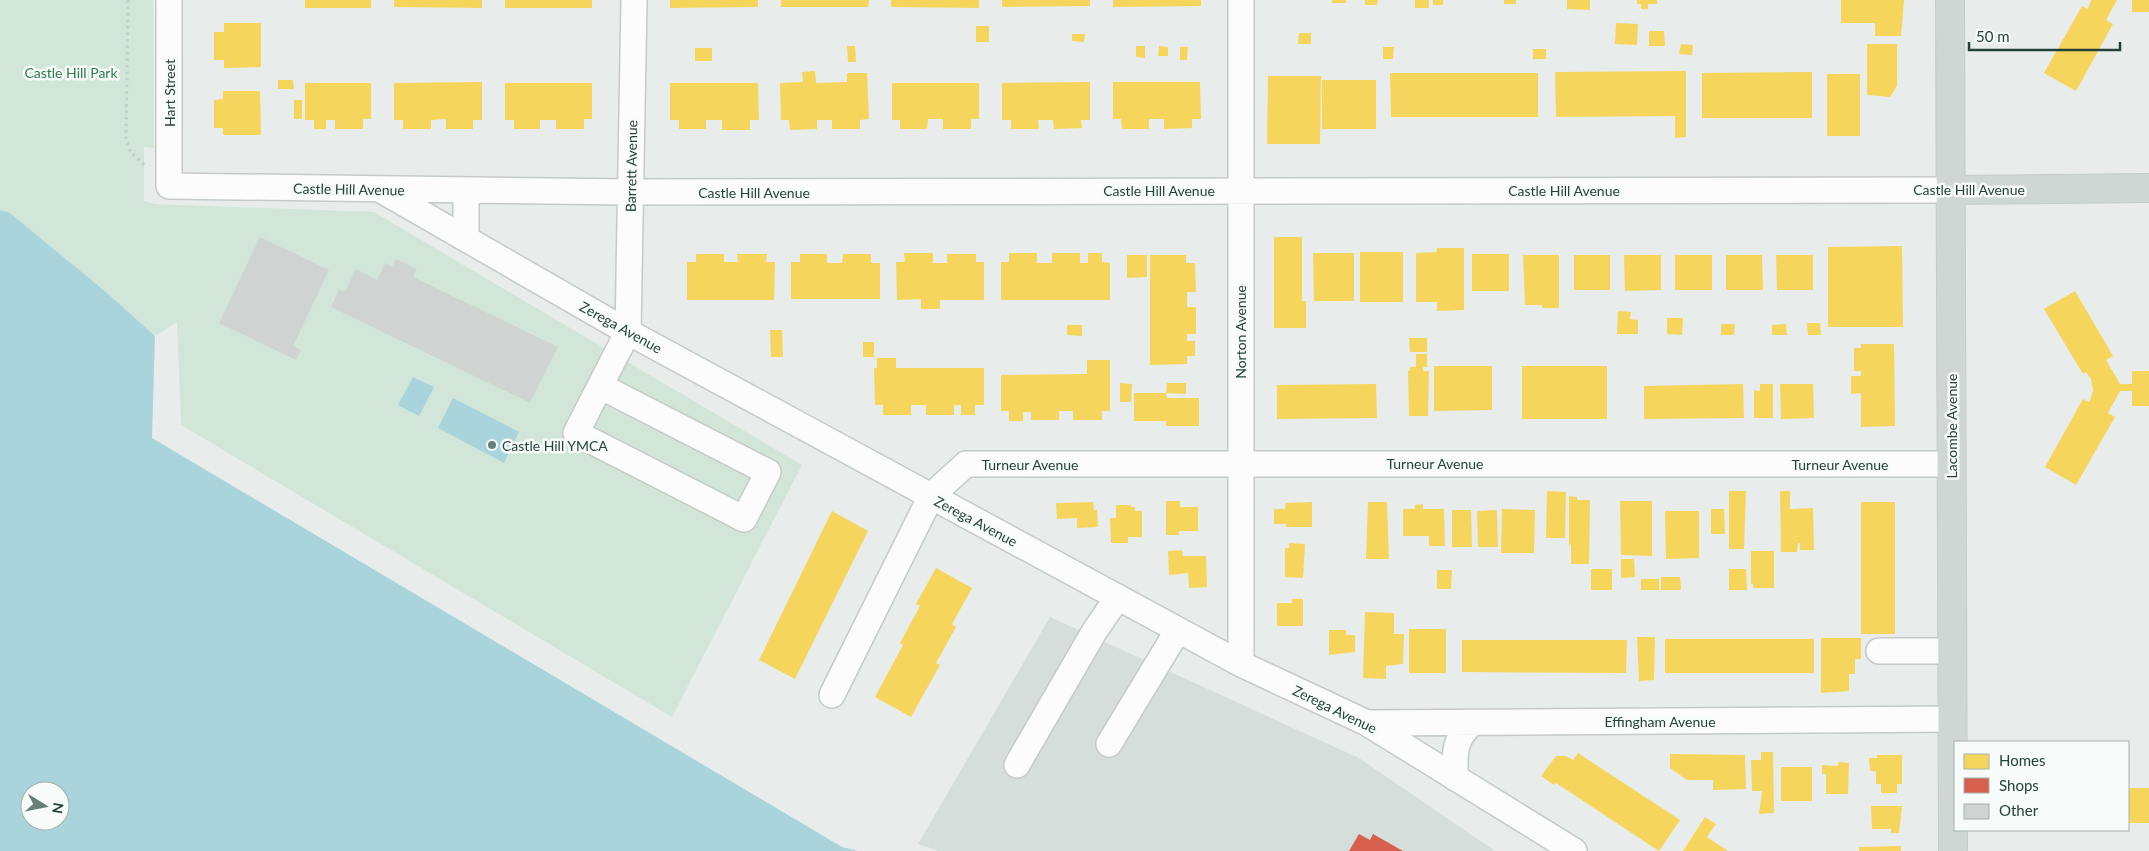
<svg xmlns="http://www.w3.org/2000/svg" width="2149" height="851" font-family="Lato,sans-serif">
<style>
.built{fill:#d6dedb}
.green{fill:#d1e6d8}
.water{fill:#a9d4db;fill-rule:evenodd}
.homes{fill:#f6d55c}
.shops{fill:#d6604d}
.building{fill:#cfd4d2}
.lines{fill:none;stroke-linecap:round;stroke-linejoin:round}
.minor-casing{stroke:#c5cac8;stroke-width:28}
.major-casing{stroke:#c3ccc9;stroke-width:30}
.path{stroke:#c3ccca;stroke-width:3;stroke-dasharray:2.5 4;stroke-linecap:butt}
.minor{stroke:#fcfcfc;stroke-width:25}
.major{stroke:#cfd7d5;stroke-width:28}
.poi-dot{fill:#697e78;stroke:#f7fbf9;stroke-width:2}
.labels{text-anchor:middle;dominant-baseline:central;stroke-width:5;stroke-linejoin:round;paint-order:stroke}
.park-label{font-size:14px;fill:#2d7a4b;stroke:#f7fbf9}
.street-label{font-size:14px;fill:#24423a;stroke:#f7fbf9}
.poi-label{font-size:14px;fill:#24423a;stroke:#f7fbf9;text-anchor:start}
</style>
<rect width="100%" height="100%" fill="#e8edeb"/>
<path class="built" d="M 1050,617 L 1359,758 L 1495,851 L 939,851 L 918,844 Z"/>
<path class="green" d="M 0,0 L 153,0 L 154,148 L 144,147 L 144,201 L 156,204 L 374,212 L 802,465 L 672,717 L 181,425 L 177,322 L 155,336 L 106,292 L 10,213 L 0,210 Z"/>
<path class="water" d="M 0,210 L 10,213 L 106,292 L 155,336 L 152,438 L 842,847 L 858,851 L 0,851 ZM 30,791 L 60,791 L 60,821 L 30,821 Z
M 413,377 L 434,387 L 419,416 L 398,405 Z
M 453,398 L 519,432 L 504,463 L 438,428 Z"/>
<path class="homes" d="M 305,0 L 371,0 L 371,8 L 305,8 Z
M 394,0 L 482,0 L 482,8 L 394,7 Z
M 505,0 L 592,0 L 592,8 L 505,8 Z
M 670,0 L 758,0 L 758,7 L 670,8 Z
M 781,0 L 869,0 L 868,7 L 781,7 Z
M 891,0 L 979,0 L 979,8 L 891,7 Z
M 1002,0 L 1090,0 L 1090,6 L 1002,7 Z
M 1113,0 L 1201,0 L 1201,6 L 1113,7 Z
M 1332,0 L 1346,0 L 1346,3 L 1332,3 Z
M 1365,0 L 1378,0 L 1377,5 L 1365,5 Z
M 1415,0 L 1429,0 L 1429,8 L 1415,8 Z
M 1433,0 L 1443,0 L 1443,5 L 1433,5 Z
M 1504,0 L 1516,0 L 1516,4 L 1504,4 Z
M 1567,0 L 1590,0 L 1590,10 L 1567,9 Z
M 1637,0 L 1657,0 L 1657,4 L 1648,4 L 1648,9 L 1641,9 L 1641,4 L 1637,4 Z
M 1841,0 L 1904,0 L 1901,36 L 1875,36 L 1875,23 L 1841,23 Z
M 2091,0 L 2117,0 L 2106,20 L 2113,24 L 2076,91 L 2044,73 L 2082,6 L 2088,9 Z
M 2132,0 L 2149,0 L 2149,12 L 2132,12 Z
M 224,23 L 261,23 L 261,67 L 224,68 L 224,60 L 214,60 L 214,32 L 224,32 Z
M 1616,23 L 1638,24 L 1637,45 L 1615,44 Z
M 976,26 L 989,26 L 989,42 L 976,42 Z
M 1649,31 L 1664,31 L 1665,46 L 1649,46 Z
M 1299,33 L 1311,33 L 1311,44 L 1298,44 Z
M 1072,34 L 1085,34 L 1084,42 L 1072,41 Z
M 1681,44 L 1693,45 L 1692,55 L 1679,54 Z
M 1867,44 L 1897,44 L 1897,86 L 1890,97 L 1867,95 Z
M 847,46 L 855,46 L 856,62 L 848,62 Z
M 1136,46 L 1145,46 L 1145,58 L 1136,57 Z
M 1159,46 L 1168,47 L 1168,56 L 1158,56 Z
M 1180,47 L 1188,47 L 1187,60 L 1180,60 Z
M 1383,47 L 1394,47 L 1393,59 L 1383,59 Z
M 695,48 L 712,48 L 712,61 L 695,61 Z
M 1533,49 L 1546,49 L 1546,59 L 1533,59 Z
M 815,71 L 816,83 L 847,82 L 847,73 L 867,73 L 869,119 L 860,120 L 860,129 L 832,129 L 832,120 L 817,120 L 817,129 L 790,130 L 789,120 L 781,120 L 780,83 L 803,82 L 802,72 Z
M 1686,71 L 1686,137 L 1675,138 L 1675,116 L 1556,117 L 1555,72 Z
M 1812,72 L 1812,118 L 1702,118 L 1702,73 Z
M 1390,73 L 1538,73 L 1538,117 L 1391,117 Z
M 1827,74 L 1860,74 L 1860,136 L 1827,136 Z
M 1268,76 L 1321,76 L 1320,144 L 1267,144 Z
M 278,80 L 293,80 L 294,89 L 278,89 Z
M 1322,80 L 1376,80 L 1376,129 L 1322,129 Z
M 482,82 L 482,120 L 473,120 L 473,129 L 446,129 L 446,119 L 431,120 L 431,129 L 403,129 L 403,120 L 394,120 L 394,83 Z
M 1090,82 L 1090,120 L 1081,120 L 1082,128 L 1054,129 L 1053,120 L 1038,120 L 1039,129 L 1011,129 L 1011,120 L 1002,120 L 1002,83 Z
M 1113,82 L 1200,82 L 1201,119 L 1192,119 L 1192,128 L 1164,129 L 1164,119 L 1149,119 L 1149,129 L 1122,129 L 1121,119 L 1113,119 Z
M 305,83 L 371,83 L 371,119 L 363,119 L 363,129 L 335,129 L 335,120 L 326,120 L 326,129 L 314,129 L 314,120 L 305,120 Z
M 505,83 L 592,83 L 592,119 L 584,119 L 584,129 L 556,129 L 556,120 L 540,120 L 540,129 L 514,129 L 514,120 L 505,120 Z
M 670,83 L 758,83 L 759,120 L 750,120 L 750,130 L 722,130 L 722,120 L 706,120 L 706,129 L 679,129 L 679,120 L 670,120 Z
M 892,83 L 979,83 L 979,119 L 971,119 L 971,129 L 943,129 L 943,119 L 928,119 L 927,129 L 900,129 L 900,120 L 892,120 Z
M 223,91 L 260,91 L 261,135 L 223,135 L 223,128 L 214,128 L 214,100 L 223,99 Z
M 294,100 L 302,100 L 302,119 L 294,119 Z
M 1274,237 L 1302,237 L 1302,301 L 1306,301 L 1306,328 L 1274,328 Z
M 1902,246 L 1903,327 L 1828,327 L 1828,247 Z
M 1437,248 L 1464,248 L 1464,310 L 1437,311 L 1437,302 L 1416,302 L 1416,253 L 1437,252 Z
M 1360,252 L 1403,252 L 1403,302 L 1360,302 Z
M 904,253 L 933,253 L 933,263 L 947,263 L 947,254 L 976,254 L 976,262 L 984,262 L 984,300 L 940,300 L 940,309 L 921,309 L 921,299 L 897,300 L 896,262 L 905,262 Z
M 1009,253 L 1037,253 L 1037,263 L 1052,263 L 1052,253 L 1080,253 L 1080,263 L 1088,263 L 1088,253 L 1102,253 L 1102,262 L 1110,263 L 1110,300 L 1001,300 L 1001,262 L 1009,262 Z
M 1313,253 L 1354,253 L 1354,301 L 1314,301 Z
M 696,254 L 724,254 L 724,262 L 738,262 L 737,254 L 767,254 L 766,262 L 775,262 L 774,300 L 687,300 L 687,262 L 696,262 Z
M 800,254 L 827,254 L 827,263 L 842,263 L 843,254 L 871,254 L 871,263 L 880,263 L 880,299 L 791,299 L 791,262 L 800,262 Z
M 1472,254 L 1509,254 L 1509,291 L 1472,291 Z
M 1127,255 L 1147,255 L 1147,277 L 1127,278 Z
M 1150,255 L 1186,255 L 1186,263 L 1195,263 L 1196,292 L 1187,292 L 1187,307 L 1196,307 L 1196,334 L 1187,334 L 1187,341 L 1195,341 L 1195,356 L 1187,356 L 1187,364 L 1150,365 Z
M 1523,255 L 1559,255 L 1559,308 L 1542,308 L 1542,305 L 1525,305 Z
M 1574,255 L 1610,255 L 1610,290 L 1574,290 Z
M 1624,255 L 1661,255 L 1661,290 L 1625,291 Z
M 1675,255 L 1712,255 L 1712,290 L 1675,290 Z
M 1726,255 L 1762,255 L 1763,290 L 1726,290 Z
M 1776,255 L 1813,255 L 1813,290 L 1777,290 Z
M 2075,291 L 2113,356 L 2106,360 L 2120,384 L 2132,384 L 2132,371 L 2149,371 L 2149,406 L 2132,406 L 2132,391 L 2120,391 L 2108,413 L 2115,417 L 2076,485 L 2045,467 L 2083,399 L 2089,402 L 2090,401 L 2093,390 L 2091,379 L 2086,372 L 2083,374 L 2044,309 Z
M 1618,311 L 1631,312 L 1630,319 L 1638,320 L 1638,334 L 1617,334 Z
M 1667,318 L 1683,318 L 1682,335 L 1667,334 Z
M 1807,323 L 1820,323 L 1821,335 L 1808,335 Z
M 1721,324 L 1735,324 L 1734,335 L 1721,335 Z
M 1786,324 L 1787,335 L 1772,335 L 1772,325 Z
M 1067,325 L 1082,325 L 1082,336 L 1067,335 Z
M 770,330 L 782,330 L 783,357 L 771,357 Z
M 1409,338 L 1427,338 L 1427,352 L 1410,352 Z
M 863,342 L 874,342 L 874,357 L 863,357 Z
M 1861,344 L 1894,344 L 1895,426 L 1861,427 L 1861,393 L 1851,394 L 1851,376 L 1861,376 L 1861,371 L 1854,371 L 1854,348 L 1861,348 Z
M 1416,354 L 1427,354 L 1427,367 L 1423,367 L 1423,371 L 1429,371 L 1428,416 L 1409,416 L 1408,371 L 1410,371 L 1410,367 L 1416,367 Z
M 877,358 L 896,358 L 896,368 L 984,368 L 984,405 L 975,405 L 975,415 L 961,415 L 961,405 L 954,405 L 954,415 L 926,415 L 926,405 L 911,405 L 911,415 L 883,415 L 883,405 L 875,405 L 874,368 L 877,368 Z
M 1087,360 L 1110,360 L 1110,411 L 1102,411 L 1102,420 L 1073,420 L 1073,411 L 1059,411 L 1059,420 L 1031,420 L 1031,412 L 1023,412 L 1023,421 L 1009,421 L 1009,411 L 1001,411 L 1001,375 L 1087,374 Z
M 1434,366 L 1492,366 L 1492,410 L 1434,411 Z
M 1522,366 L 1607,366 L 1607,419 L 1522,419 Z
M 1120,383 L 1132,384 L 1131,402 L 1120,402 Z
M 1167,383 L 1186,383 L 1186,394 L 1166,393 Z
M 1376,384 L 1377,418 L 1277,419 L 1277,385 Z
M 1743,384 L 1744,418 L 1644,419 L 1644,386 Z
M 1760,384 L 1773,384 L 1773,418 L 1754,418 L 1754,390 L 1760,391 Z
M 1780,384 L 1813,384 L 1814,418 L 1781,419 Z
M 1134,393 L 1166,393 L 1167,398 L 1199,398 L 1199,426 L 1166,426 L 1166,421 L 1134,421 Z
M 1547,491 L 1566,492 L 1565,538 L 1546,538 Z
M 1729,491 L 1746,491 L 1744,549 L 1729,549 Z
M 1780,491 L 1790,491 L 1790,509 L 1813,508 L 1814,550 L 1800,550 L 1800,543 L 1798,543 L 1797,552 L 1781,552 Z
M 1569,496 L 1577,497 L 1577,500 L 1590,500 L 1589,564 L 1571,564 L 1571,544 L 1569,545 Z
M 1166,501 L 1180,501 L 1180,507 L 1198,507 L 1198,531 L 1179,531 L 1179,535 L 1166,535 Z
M 1620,501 L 1652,501 L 1652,556 L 1621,555 Z
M 1093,502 L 1094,510 L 1097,510 L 1098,527 L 1077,528 L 1077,518 L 1057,519 L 1056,503 Z
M 1312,502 L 1312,527 L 1286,527 L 1286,524 L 1274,524 L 1274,509 L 1285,509 L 1286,503 Z
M 1368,502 L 1387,502 L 1389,559 L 1366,559 Z
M 1861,502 L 1895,502 L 1895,634 L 1861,634 Z
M 1423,504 L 1423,509 L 1444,509 L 1445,546 L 1429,546 L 1429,536 L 1403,536 L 1403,509 L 1415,509 L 1415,505 Z
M 1116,505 L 1130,505 L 1131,507 L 1135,507 L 1135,511 L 1142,511 L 1142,537 L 1128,537 L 1128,543 L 1111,543 L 1110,518 L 1116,518 Z
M 1502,509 L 1535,510 L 1534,553 L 1501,553 Z
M 1711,509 L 1724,509 L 1725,534 L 1711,534 Z
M 1452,510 L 1471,510 L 1472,547 L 1452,547 Z
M 1497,510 L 1498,547 L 1478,547 L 1477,511 Z
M 832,511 L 868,531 L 795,679 L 759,660 Z
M 1665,511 L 1699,511 L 1699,558 L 1666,559 Z
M 1289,543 L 1305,544 L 1303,578 L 1285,577 L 1285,548 L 1289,548 Z
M 1182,550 L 1183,556 L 1206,556 L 1207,587 L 1189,588 L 1188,573 L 1169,575 L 1168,551 Z
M 1751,551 L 1774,551 L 1774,588 L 1753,588 L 1753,584 L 1751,584 Z
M 1621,559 L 1634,559 L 1635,577 L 1621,578 Z
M 936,568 L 972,588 L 952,624 L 956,627 L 936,663 L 940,665 L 911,717 L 875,697 L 903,645 L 900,643 L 920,606 L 916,604 Z
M 1591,569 L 1612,569 L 1612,590 L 1591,590 Z
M 1729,569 L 1746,569 L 1747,590 L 1729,590 Z
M 1437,570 L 1452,570 L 1451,589 L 1437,589 Z
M 1661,577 L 1680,577 L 1681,590 L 1661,590 Z
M 1641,579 L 1659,579 L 1659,590 L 1641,590 Z
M 1292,599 L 1303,599 L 1303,626 L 1277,626 L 1277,603 L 1292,603 Z
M 1365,612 L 1394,613 L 1394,634 L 1404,634 L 1403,664 L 1386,666 L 1386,679 L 1363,678 Z
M 1409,629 L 1446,629 L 1446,673 L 1409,673 Z
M 1329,630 L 1346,630 L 1346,635 L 1355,635 L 1355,652 L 1329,655 Z
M 1637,637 L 1655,637 L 1654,680 L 1639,681 Z
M 1821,638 L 1861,638 L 1861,659 L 1855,659 L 1855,674 L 1849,674 L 1849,691 L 1821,693 Z
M 1665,639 L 1814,639 L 1814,673 L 1665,673 Z
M 1462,640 L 1627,640 L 1626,673 L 1462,672 Z
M 1761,752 L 1773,752 L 1774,813 L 1759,814 L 1762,791 L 1752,791 L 1751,760 L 1761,760 Z
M 1578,753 L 1680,820 L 1659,851 L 1556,783 L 1554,785 L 1541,776 L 1556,756 L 1566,756 L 1573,760 Z
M 1670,754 L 1745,755 L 1746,789 L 1713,790 L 1713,780 L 1687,780 L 1670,768 Z
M 1877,755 L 1902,755 L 1902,784 L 1897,784 L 1897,793 L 1881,793 L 1881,784 L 1876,784 L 1876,771 L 1870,771 L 1869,758 L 1877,758 Z
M 1838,762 L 1849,763 L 1848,794 L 1826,794 L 1826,774 L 1822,774 L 1822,765 L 1838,766 Z
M 1781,767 L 1812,767 L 1812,801 L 1781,801 Z
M 2128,788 L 2149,788 L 2149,823 L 2128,823 Z
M 1871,806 L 1902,806 L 1899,833 L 1891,833 L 1891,829 L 1872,829 Z
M 1705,817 L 1716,824 L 1707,837 L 1728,851 L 1683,851 Z
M 1901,846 L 1901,851 L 1859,851 L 1859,847 Z"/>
<path class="shops" d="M 1359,834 L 1370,840 L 1373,834 L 1403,851 L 1349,851 Z"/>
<path class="building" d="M 260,237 L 329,270 L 293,346 L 301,350 L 296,360 L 219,323 Z
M 396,259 L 417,269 L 413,277 L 558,347 L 530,403 L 331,307 L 339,289 L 345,292 L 356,269 L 377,280 L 385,263 L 392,267 Z"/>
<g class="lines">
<g class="minor-casing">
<path id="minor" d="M 169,0 L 169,186 L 631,192 L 1951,190
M 1241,0 L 1241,664
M 381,190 L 628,332 L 1241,664 L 1367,723 L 1574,851
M 466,239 L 466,201 L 471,192 L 480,190
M 600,386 L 768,472 L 744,519 L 576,433 C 593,400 610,366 628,332 L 634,0
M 1879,651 L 1953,651
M 832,695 L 931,496 L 966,464 L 1951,464
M 1367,723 L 1953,719
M 1109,744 L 1178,630
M 1017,765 L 1094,632 L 1118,597
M 1455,778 C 1455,753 1453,741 1472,723"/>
</g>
<g class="major-casing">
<path id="major" d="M 1950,0 L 1953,851
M 1951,190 L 2149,188"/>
</g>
<path class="path" d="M 128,0 L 126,139 L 131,153 L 146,166"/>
<use href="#minor" class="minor"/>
<use href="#major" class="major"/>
</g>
<circle class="poi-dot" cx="492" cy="445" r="5"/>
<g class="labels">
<g class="park-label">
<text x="71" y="72">Castle Hill Park</text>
</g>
<g class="street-label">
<text transform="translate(169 93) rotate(-90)">Hart Street</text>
<text transform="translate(631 166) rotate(-89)">Barrett Avenue</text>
<text transform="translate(349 189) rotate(1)">Castle Hill Avenue</text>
<text x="1969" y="189">Castle Hill Avenue</text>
<text x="1159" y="190">Castle Hill Avenue</text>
<text x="1564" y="190">Castle Hill Avenue</text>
<text x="754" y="192">Castle Hill Avenue</text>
<text transform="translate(621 327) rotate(29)">Zerega Avenue</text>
<text transform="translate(1240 332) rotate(-90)">Norton Avenue</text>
<text transform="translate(1951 426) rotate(-90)">Lacombe Avenue</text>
<text x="1435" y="463">Turneur Avenue</text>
<text x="1030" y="464">Turneur Avenue</text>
<text x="1840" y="464">Turneur Avenue</text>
<text transform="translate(976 521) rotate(28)">Zerega Avenue</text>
<text transform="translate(1335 709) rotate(26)">Zerega Avenue</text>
<text x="1660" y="721">Effingham Avenue</text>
</g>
<g class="poi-label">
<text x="502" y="445">Castle Hill YMCA</text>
</g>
</g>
<rect x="1954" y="741" width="175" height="90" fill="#f7fbf9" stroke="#a3b1ad"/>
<rect x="1964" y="754" width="25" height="15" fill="#f6d55c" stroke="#a3b1ad"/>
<text x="1999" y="766" font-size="15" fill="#24423a">Homes</text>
<rect x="1964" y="778" width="25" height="15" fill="#d6604d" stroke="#a3b1ad"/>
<text x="1999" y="791" font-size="15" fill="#24423a">Shops</text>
<rect x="1964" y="804" width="25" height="15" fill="#cfd4d2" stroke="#a3b1ad"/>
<text x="1999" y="816" font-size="15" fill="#24423a">Other</text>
<g transform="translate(45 806) rotate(100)"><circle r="24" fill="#f7fbf9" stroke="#a3b1ad"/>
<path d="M0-4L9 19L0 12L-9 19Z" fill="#697e78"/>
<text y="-8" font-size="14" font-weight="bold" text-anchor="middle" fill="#24423a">N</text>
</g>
<path d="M1969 42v8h151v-8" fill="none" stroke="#24423a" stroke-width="2.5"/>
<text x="1976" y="42" font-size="15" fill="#24423a" stroke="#f7fbf9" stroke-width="4" paint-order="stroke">50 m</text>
</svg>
